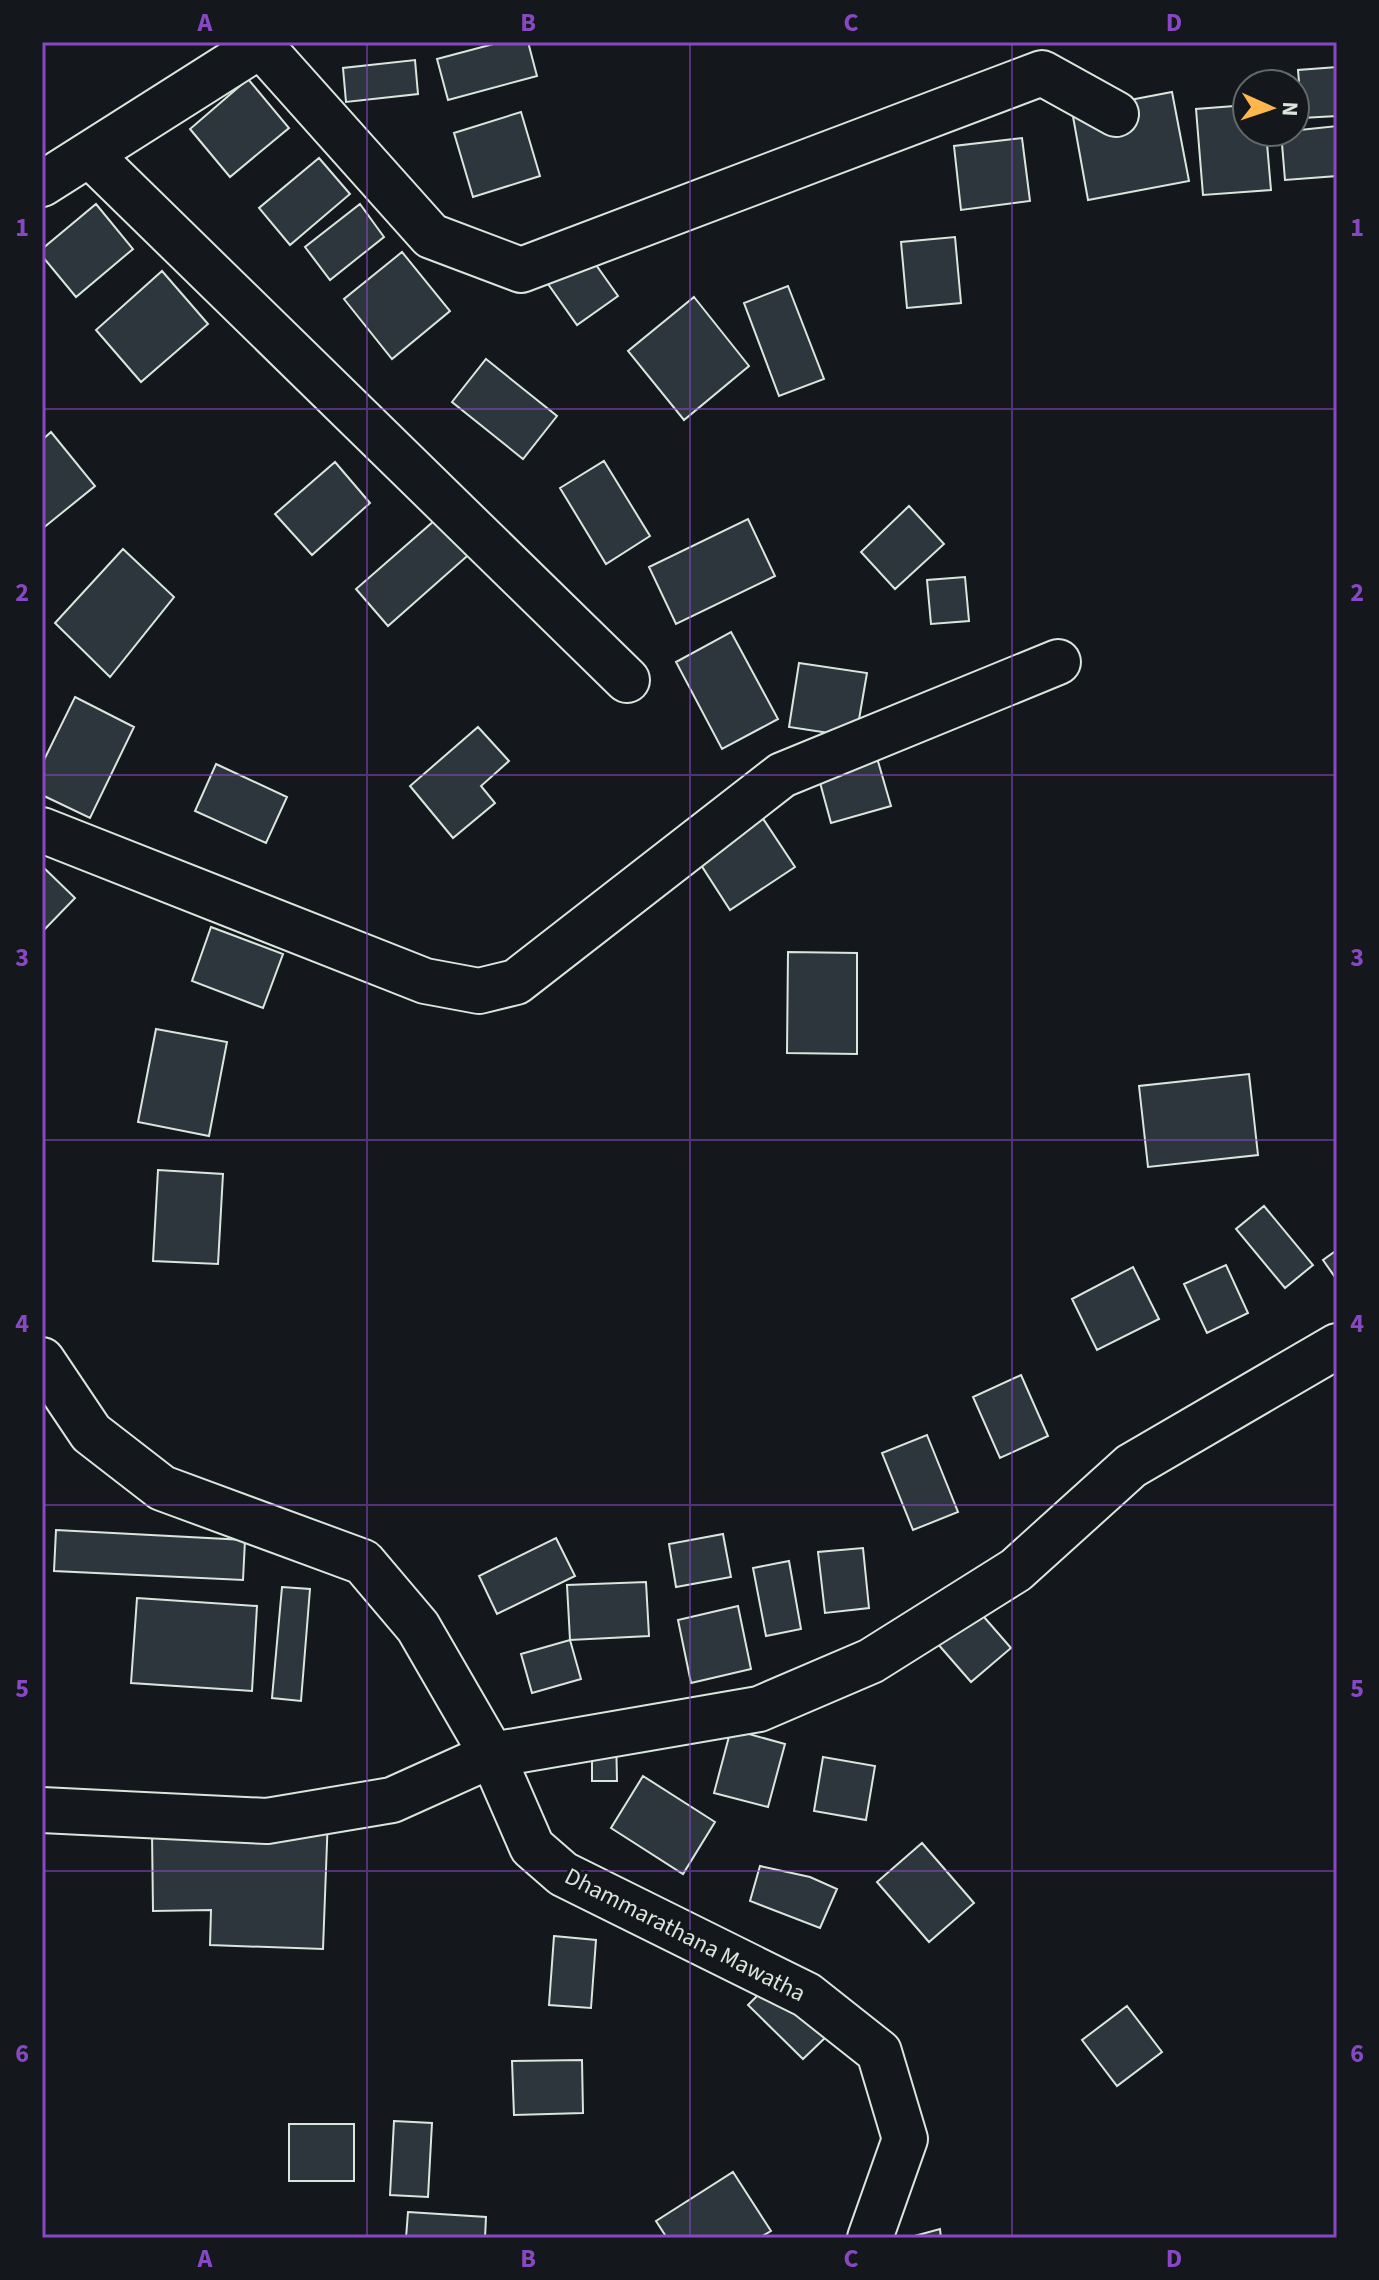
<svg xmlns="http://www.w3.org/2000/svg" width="1379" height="2280" font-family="'Source Sans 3',sans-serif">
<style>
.building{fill:#2c363c;stroke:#d8e6dc;stroke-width:2}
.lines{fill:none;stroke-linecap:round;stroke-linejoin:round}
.minor-casing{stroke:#d8e6dc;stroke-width:48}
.minor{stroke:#14181c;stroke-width:44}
.grid{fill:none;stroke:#8948c3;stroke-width:2;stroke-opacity:0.55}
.labels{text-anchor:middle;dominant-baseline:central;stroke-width:6;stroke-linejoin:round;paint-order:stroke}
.street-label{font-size:24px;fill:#d8e6dc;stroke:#14181c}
.neatline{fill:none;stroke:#8948c3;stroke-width:3}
.grid-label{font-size:26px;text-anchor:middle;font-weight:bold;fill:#8948c3}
</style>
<rect width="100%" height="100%" fill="#14181c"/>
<path class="building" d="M 501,42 L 528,42 L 537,76 L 448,100 L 437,59 Z
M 415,60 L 418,94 L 346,102 L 343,68 Z
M 1337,67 L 1337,116 L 1302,118 L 1298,70 Z
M 248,79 L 289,128 L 230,177 L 190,129 Z
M 1172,92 L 1189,181 L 1088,200 L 1072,111 Z
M 1247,105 L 1247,132 L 1266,132 L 1271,190 L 1203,195 L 1196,109 Z
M 521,112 L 540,176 L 473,197 L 454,133 Z
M 1337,126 L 1337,176 L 1285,180 L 1281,132 Z
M 1022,138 L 1030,201 L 961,210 L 954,146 Z
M 319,158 L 350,194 L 290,245 L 259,208 Z
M 96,204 L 133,249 L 76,297 L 42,256 L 42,249 Z
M 360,204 L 384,237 L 330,280 L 305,247 Z
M 955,237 L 961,303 L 907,308 L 901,242 Z
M 577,238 L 618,296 L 577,325 L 536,267 Z
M 402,252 L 450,311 L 392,359 L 344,299 Z
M 162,271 L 208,324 L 141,382 L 96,330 Z
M 788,286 L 824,379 L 779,396 L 744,303 Z
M 694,297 L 749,366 L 684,420 L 628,351 Z
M 486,359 L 557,416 L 523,459 L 452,402 Z
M 51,432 L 95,486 L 42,529 L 42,440 Z
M 604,461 L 650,536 L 606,564 L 560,488 Z
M 335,462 L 370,503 L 312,555 L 275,514 Z
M 909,506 L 944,544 L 895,589 L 861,552 Z
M 442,514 L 474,550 L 388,626 L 356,589 Z
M 748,519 L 775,576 L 676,624 L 649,567 Z
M 123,549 L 174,597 L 110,677 L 55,623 Z
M 965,577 L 969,621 L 931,624 L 927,580 Z
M 731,632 L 778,719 L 722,749 L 676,662 Z
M 799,663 L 867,673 L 856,737 L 789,727 Z
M 75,697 L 134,727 L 90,818 L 42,795 L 42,764 Z
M 478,727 L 509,761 L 481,786 L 495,803 L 453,838 L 410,786 Z
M 875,751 L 891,806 L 831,823 L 816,768 Z
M 216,764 L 287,797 L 266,843 L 195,811 Z
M 756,808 L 795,867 L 730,910 L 692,851 Z
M 42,866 L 75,898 L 42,932 Z
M 211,927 L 283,954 L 263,1008 L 192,981 Z
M 788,952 L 857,953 L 857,1054 L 787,1053 Z
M 156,1029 L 227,1042 L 209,1136 L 138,1122 Z
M 1249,1074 L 1258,1155 L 1148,1167 L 1139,1086 Z
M 158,1170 L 223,1174 L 218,1264 L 153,1261 Z
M 1264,1206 L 1313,1265 L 1285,1288 L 1236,1229 Z
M 1337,1250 L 1337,1280 L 1323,1260 Z
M 1226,1265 L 1248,1313 L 1207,1333 L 1184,1284 Z
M 1133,1267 L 1159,1319 L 1097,1350 L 1072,1299 Z
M 1021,1375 L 1048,1436 L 1000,1458 L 973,1397 Z
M 927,1435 L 958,1512 L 913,1530 L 882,1453 Z
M 56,1530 L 245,1540 L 243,1580 L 54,1571 Z
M 723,1534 L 731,1577 L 676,1587 L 669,1544 Z
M 556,1538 L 575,1576 L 497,1614 L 479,1576 Z
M 863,1548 L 869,1608 L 825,1613 L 818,1552 Z
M 789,1561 L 801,1629 L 766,1636 L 753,1568 Z
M 646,1582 L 649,1636 L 570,1640 L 567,1585 Z
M 282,1587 L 310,1589 L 301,1701 L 272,1698 Z
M 137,1598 L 257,1606 L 252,1691 L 131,1683 Z
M 738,1606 L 751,1669 L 691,1683 L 678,1620 Z
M 977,1609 L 1011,1648 L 971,1682 L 937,1643 Z
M 570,1640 L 581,1679 L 532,1693 L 521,1654 Z
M 731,1729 L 785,1744 L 768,1807 L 714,1793 Z
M 616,1733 L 617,1781 L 592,1781 L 592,1734 Z
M 823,1757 L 875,1766 L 866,1820 L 814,1811 Z
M 643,1776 L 715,1822 L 683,1874 L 611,1828 Z
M 328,1816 L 323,1949 L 210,1945 L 211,1910 L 153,1911 L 152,1832 Z
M 922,1843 L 974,1903 L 929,1942 L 877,1882 Z
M 760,1866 L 810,1877 L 837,1889 L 820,1928 L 750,1901 Z
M 554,1936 L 596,1940 L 591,2008 L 549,2005 Z
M 771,1982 L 827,2036 L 803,2059 L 748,2005 Z
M 1127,2006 L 1162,2052 L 1117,2086 L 1082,2040 Z
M 582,2060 L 583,2113 L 514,2115 L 512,2061 Z
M 394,2121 L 432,2123 L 428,2197 L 390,2195 Z
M 289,2124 L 354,2124 L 354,2181 L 289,2181 Z
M 733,2172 L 771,2231 L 759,2238 L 667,2238 L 656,2221 Z
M 408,2212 L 486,2217 L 485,2238 L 406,2238 Z
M 940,2229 L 941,2238 L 907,2238 Z"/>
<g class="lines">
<g class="minor-casing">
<path id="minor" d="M 262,47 L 431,236 L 521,270 L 1042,73 L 1116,114
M 91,156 L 627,680
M 42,184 L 266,42
M 42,830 L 425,981 L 479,991 L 516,982 L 782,775 L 1058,662
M 42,1360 L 91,1433 L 162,1488 L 363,1562 L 418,1627 L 492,1755 L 532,1847 L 563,1874 L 807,1995 L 879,2052 L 905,2139 L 870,2238
M 42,1810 L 267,1821 L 392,1800 L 492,1755 L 759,1709 L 871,1661 L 1016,1570 L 1131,1466 L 1337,1346"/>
</g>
<use href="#minor" class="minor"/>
</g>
<path class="grid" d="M 367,42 L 367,2238M 690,42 L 690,2238M 1012,42 L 1012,2238M 42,409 L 1337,409M 42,775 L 1337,775M 42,1140 L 1337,1140M 42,1505 L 1337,1505M 42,1871 L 1337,1871"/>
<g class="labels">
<g class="street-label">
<text transform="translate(685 1935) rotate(27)">Dhammarathana Mawatha</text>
</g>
</g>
<rect width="1379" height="2280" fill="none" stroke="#14181c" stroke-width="88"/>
<g transform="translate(1271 108) rotate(93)"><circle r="38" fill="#14181c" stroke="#626a69" stroke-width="2"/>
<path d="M0-6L14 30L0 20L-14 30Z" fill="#ffb74d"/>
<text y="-12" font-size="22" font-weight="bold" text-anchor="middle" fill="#d8e6dc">N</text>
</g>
<rect x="44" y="44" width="1291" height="2192" class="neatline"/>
<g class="grid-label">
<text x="205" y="31">A</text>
<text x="528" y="31">B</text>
<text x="851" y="31">C</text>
<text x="1174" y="31">D</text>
<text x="22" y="236">1</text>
<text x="1357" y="236">1</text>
<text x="22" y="601">2</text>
<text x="1357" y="601">2</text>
<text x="22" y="966">3</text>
<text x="1357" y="966">3</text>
<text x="22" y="1332">4</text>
<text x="1357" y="1332">4</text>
<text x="22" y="1697">5</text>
<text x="1357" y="1697">5</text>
<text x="22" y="2062">6</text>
<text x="1357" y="2062">6</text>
<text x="205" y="2267">A</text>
<text x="528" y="2267">B</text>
<text x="851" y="2267">C</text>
<text x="1174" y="2267">D</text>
</g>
</svg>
